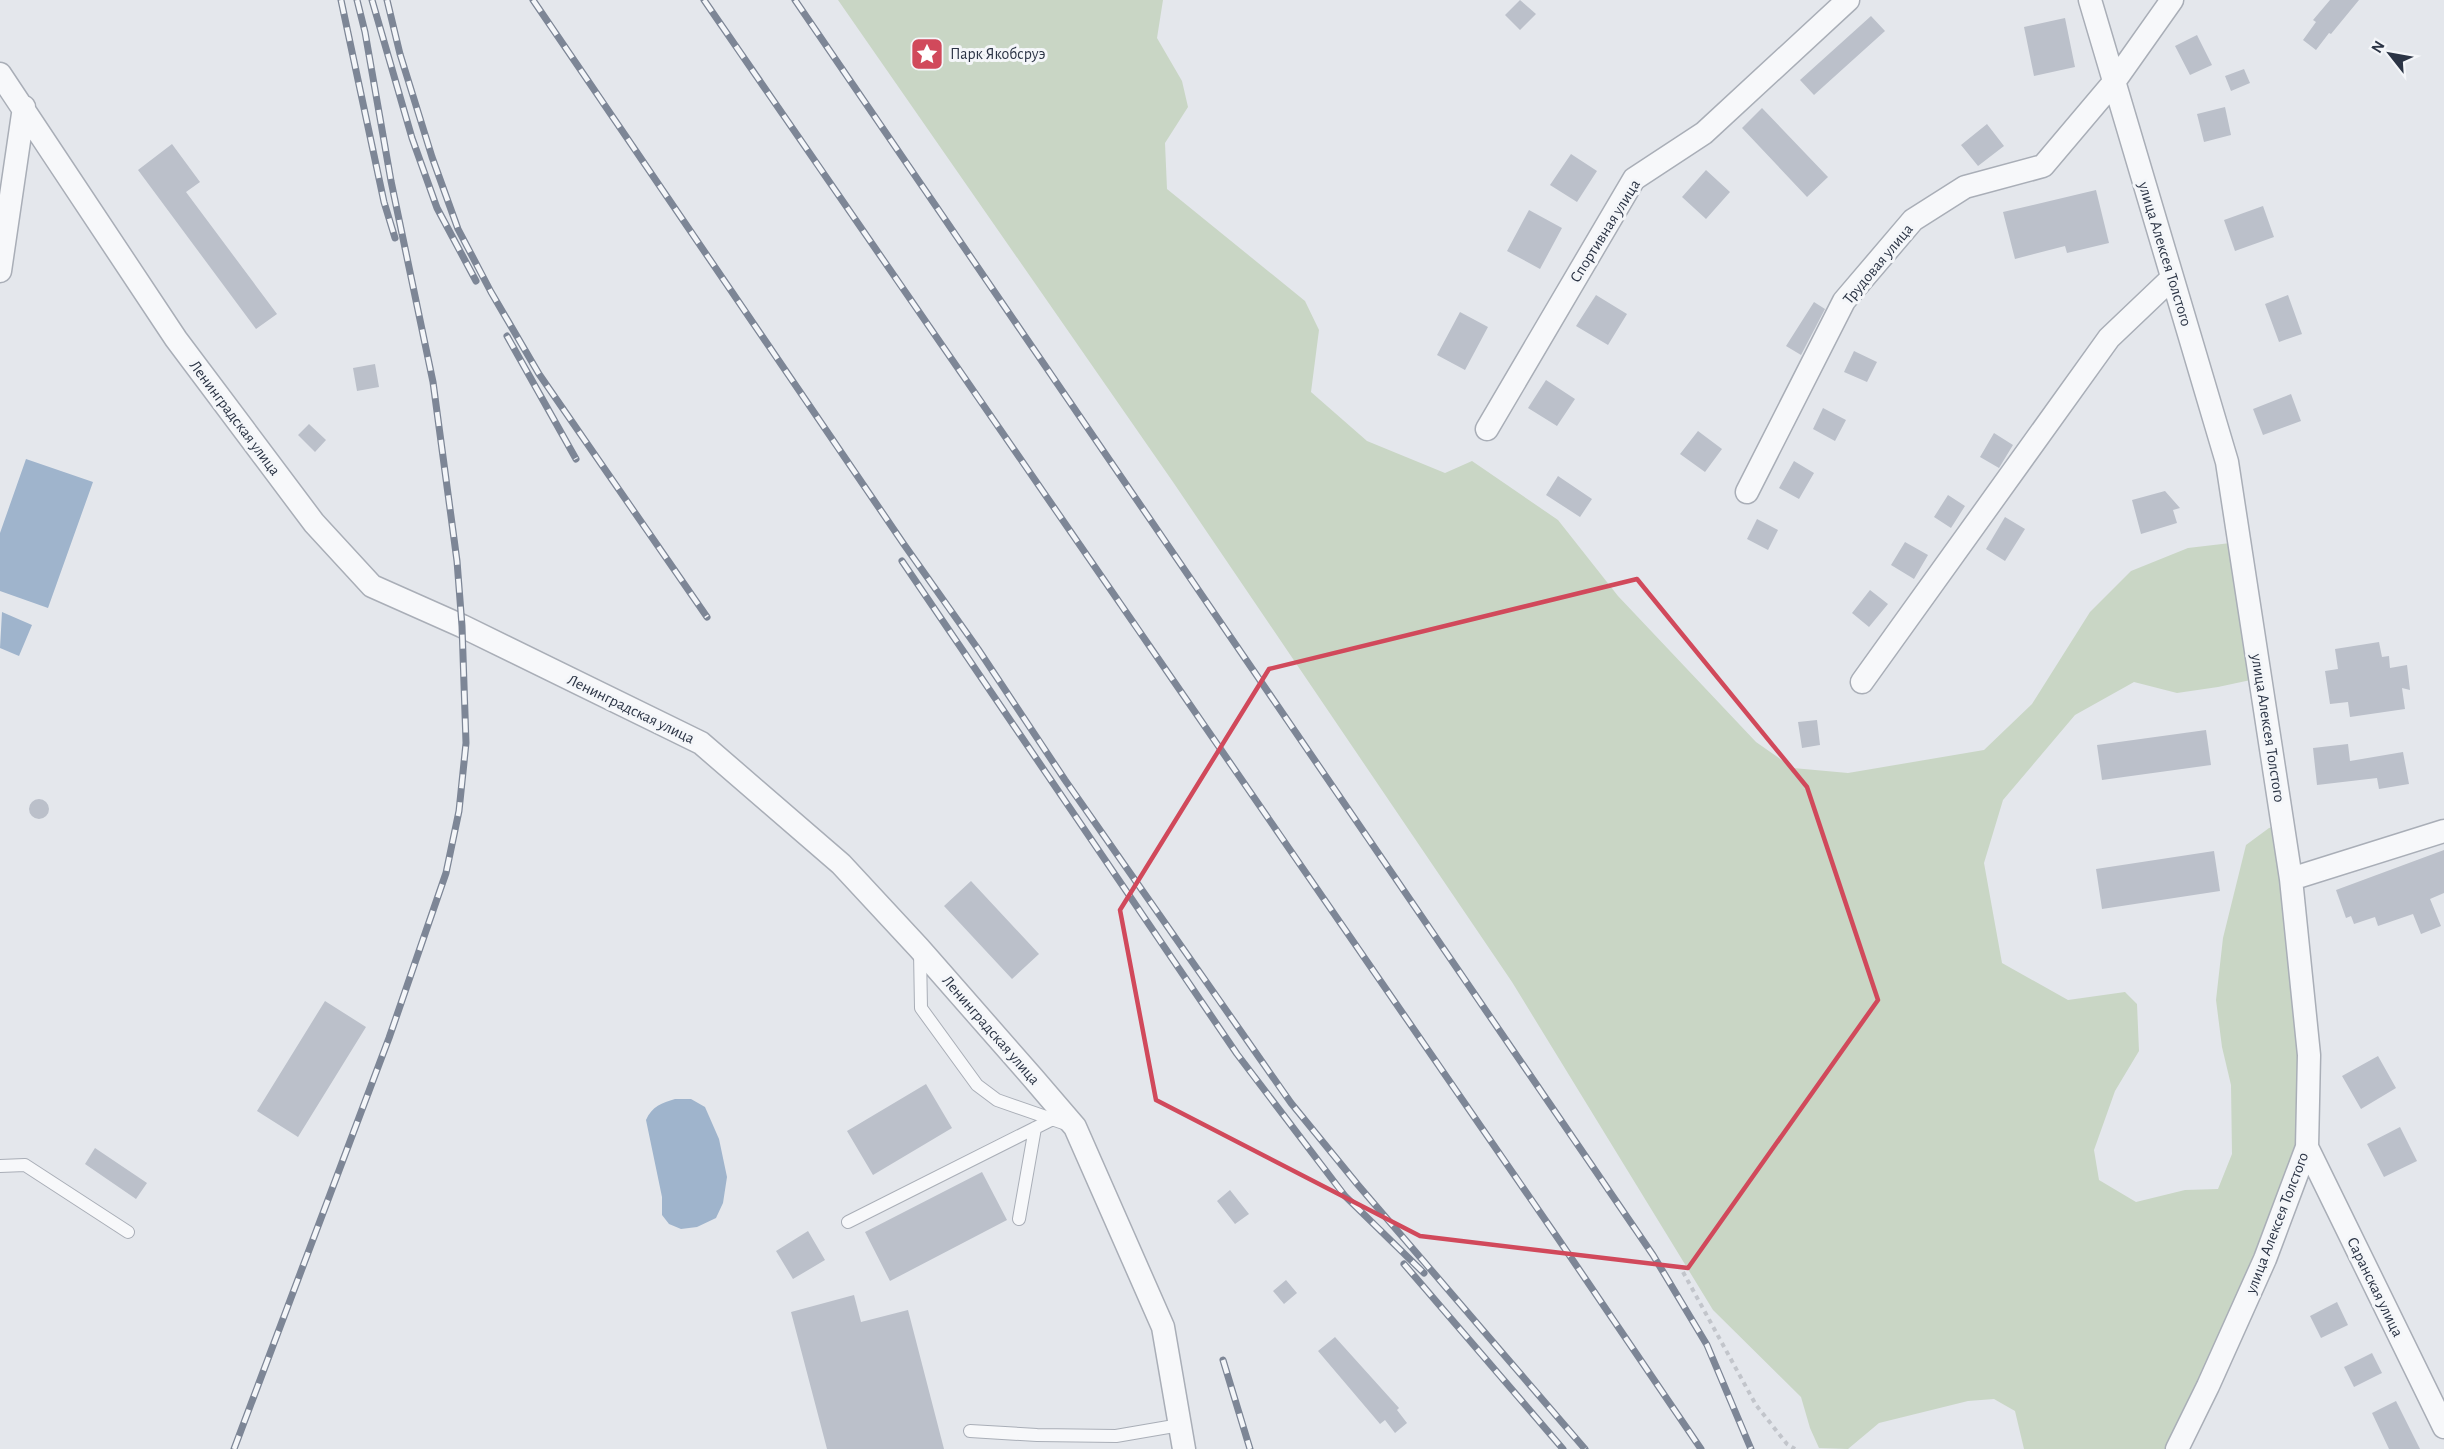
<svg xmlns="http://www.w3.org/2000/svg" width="2444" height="1449" font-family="'Alegreya Sans',sans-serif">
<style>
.green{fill:#c9d6c5}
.water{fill:#9fb4cc}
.building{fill:#bbc0ca}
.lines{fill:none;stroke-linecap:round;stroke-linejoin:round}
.lane-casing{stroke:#a9aeb7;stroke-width:14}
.street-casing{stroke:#a9aeb7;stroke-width:25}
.path{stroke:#c2c5cb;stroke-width:4;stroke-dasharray:4.5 4.5;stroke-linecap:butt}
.lane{stroke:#f7f8fa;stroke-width:12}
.street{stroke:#f7f8fa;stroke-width:22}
.rail-casing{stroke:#7d8696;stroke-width:7}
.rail{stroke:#f4f6f9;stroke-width:4.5;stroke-dasharray:14;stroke-linecap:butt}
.marked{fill:none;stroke:#d1495b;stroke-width:4.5;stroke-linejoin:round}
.labels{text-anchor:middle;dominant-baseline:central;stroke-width:6;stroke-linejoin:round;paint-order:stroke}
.poi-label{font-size:16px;fill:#2b3445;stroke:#f4f6f9;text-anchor:start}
.street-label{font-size:16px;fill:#2b3445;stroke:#f4f6f9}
</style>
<rect width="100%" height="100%" fill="#e4e7ec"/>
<path class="green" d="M 838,0 L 1163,0 L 1157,38 L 1182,81 L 1188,107 L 1165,143 L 1167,189 L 1305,301 L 1319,330 L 1311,392 L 1367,441 L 1445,473 L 1472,461 L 1558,520 L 1618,596 L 1756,742 L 1793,768 L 1848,773 L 1984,750 L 2032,704 L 2090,612 L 2131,571 L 2188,548 L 2239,542 L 2260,678 L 2218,687 L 2177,693 L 2134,682 L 2075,715 L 2003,800 L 1984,863 L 2002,963 L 2068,1000 L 2125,992 L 2137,1004 L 2139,1051 L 2115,1091 L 2094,1150 L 2099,1180 L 2136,1202 L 2185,1190 L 2218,1189 L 2232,1154 L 2231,1085 L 2222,1047 L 2216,1000 L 2223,938 L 2246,845 L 2269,828 L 2283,825 L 2307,1147 L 2172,1449 L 2024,1449 L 2015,1411 L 1994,1399 L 1968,1401 L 1879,1423 L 1848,1449 L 1819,1448 L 1810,1428 L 1801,1397 L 1713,1310 L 1512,982 L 1173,482 Z"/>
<path class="water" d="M 26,459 L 93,482 L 48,608 L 0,591 L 0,533 Z
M 2,612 L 32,625 L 19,656 L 0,648 Z
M 675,1099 L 691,1099 L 705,1107 L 719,1139 L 727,1177 L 723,1203 L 716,1218 L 697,1227 L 681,1229 L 669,1224 L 662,1215 L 662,1197 L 646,1120 C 652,1106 662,1103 675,1099 Z"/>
<path class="building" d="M 1520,0 L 1536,14 L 1520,30 L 1505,15 Z
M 2330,0 L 2359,0 L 2331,34 L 2329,33 L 2316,50 L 2303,40 L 2316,22 L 2313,20 Z
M 1871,16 L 1885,31 L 1814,95 L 1800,80 Z
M 2065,18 L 2075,67 L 2034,76 L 2024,27 Z
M 2197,35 L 2212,65 L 2190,75 L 2175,46 Z
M 2244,69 L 2250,83 L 2231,91 L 2225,76 Z
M 2225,107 L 2231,135 L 2204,142 L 2197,114 Z
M 1762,108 L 1828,177 L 1807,197 L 1742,128 Z
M 1987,124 L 2004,146 L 1978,166 L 1961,145 Z
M 172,144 L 200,182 L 186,192 L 277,314 L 256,329 L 138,170 Z
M 1571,154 L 1597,171 L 1577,202 L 1550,185 Z
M 1706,170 L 1730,192 L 1706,219 L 1682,197 Z
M 2096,190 L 2109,243 L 2067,253 L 2065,246 L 2015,259 L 2003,212 Z
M 2263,206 L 2274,237 L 2235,251 L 2224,220 Z
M 1529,210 L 1562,228 L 1540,269 L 1507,251 Z
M 1596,295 L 1627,314 L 1608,345 L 1576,326 Z
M 2288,295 L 2302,334 L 2279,342 L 2265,304 Z
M 1814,302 L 1825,309 L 1801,355 L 1786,346 Z
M 1460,312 L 1488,327 L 1465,370 L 1437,355 Z
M 1854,351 L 1877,362 L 1867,382 L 1844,372 Z
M 375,364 L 379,387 L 357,391 L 353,368 Z
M 1546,380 L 1575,399 L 1557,426 L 1528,408 Z
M 2291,394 L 2301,421 L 2263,435 L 2253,409 Z
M 1823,408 L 1846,420 L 1835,441 L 1813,429 Z
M 309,424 L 326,440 L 315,452 L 298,435 Z
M 1698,431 L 1722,449 L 1705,472 L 1680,454 Z
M 1994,433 L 2013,445 L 1999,468 L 1980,457 Z
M 1794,461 L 1814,473 L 1799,499 L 1779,488 Z
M 1558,476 L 1592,499 L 1580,517 L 1546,495 Z
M 2165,491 L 2180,508 L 2173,510 L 2177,523 L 2141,534 L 2132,500 Z
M 1948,495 L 1965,506 L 1951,528 L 1934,517 Z
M 2005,517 L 2025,529 L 2005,561 L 1986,549 Z
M 1757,519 L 1778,530 L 1768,550 L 1747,539 Z
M 1905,542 L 1928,555 L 1914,579 L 1891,565 Z
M 1870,590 L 1888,604 L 1869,627 L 1852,613 Z
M 2379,642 L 2382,657 L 2389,656 L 2390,668 L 2407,665 L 2410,690 L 2402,688 L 2405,709 L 2350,717 L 2348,702 L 2330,704 L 2325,671 L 2338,669 L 2335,649 Z
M 1817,720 L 1820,745 L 1802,748 L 1798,722 Z
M 2206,730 L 2211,765 L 2102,780 L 2097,745 Z
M 2348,744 L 2350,761 L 2403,752 L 2409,784 L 2379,789 L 2377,778 L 2317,785 L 2313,748 Z
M29 809a10 10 0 1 1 20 0a10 10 0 1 1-20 0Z
M 2444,850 L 2444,893 L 2430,899 L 2441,926 L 2421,934 L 2413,914 L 2378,926 L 2375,917 L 2354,924 L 2351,916 L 2346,918 L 2336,890 Z
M 2214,851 L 2220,891 L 2102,909 L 2096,869 Z
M 971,881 L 1039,954 L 1012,979 L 944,906 Z
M 325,1001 L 366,1027 L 298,1137 L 257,1111 Z
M 2378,1056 L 2396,1088 L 2361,1109 L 2342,1076 Z
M 926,1084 L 952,1128 L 873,1175 L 847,1131 Z
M 2400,1127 L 2417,1161 L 2384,1177 L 2367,1144 Z
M 95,1148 L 147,1183 L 136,1199 L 85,1164 Z
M 982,1172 L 1007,1220 L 890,1281 L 865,1232 Z
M 1230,1190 L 1249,1214 L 1235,1224 L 1217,1201 Z
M 808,1231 L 825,1260 L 793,1279 L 776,1251 Z
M 1286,1280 L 1297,1293 L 1284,1304 L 1273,1291 Z
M 854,1295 L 861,1322 L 908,1310 L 944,1449 L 827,1449 L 791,1312 Z
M 2337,1302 L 2348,1325 L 2321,1338 L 2310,1316 Z
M 1335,1337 L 1399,1408 L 1397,1410 L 1407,1423 L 1395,1433 L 1385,1420 L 1380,1424 L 1318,1351 Z
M 2372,1353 L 2382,1373 L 2354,1387 L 2344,1367 Z
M 2396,1401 L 2420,1449 L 2389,1449 L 2372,1413 Z"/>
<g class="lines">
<g class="lane-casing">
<path id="lane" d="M 920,952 L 921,1008 L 977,1085 L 997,1100 L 1069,1125
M 0,1166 L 25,1165 L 128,1232
M 1019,1219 L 1035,1128
M 848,1222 L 1053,1119
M 970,1431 L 1037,1435 L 1116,1436 L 1180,1425"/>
</g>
<g class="street-casing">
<path id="street" d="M 2090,0 L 2227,462 L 2291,879 L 2309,1055 L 2307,1147 L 2265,1259 L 2208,1386 L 2177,1449
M 0,74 L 176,339 L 314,523 L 372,586 L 462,626 L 701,743 L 841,864 L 919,948 L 1033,1078 L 1075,1127 L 1163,1327 L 1184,1449
M 0,271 L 24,107
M 1487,429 L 1634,179 L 1704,133 L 1848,0
M 1747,492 L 1844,301 L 1913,220 L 1965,187 L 2043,166 L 2114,82 L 2172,0
M 1862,682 L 2109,338 L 2172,278
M 2291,879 L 2444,831
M 2307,1147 L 2444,1427"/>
</g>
<path class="path" d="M 1683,1272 L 1756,1405 L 1787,1444 L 1795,1449"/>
<use href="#lane" class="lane"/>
<use href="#street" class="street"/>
<g class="rail-casing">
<path id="rail" d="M 341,0 L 384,202 L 395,238
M 372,0 L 412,138 L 437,208 L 476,281
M 387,0 L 400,54 L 432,157 L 458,229 L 491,292 L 539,374 L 707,617
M 533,0 L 903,543 L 978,649 L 1065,780 L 1291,1103 L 1358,1185 L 1585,1449
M 704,0 L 1557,1237 L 1701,1449
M 795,0 L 1653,1255 L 1707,1345 L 1751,1449
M 507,336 L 576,459
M 902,561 L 1237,1054 L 1345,1196 L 1424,1273
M 1404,1264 L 1563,1449
M 1223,1360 L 1250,1449
M 234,1449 L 389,1038 L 446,873 L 459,811 L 466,743 L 462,626 L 457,561 L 433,382 L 391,181 L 365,32 L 357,0"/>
</g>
<use href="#rail" class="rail"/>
</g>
<path class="marked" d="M 1637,579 L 1807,787 L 1878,1000 L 1688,1268 L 1420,1236 L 1156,1100 L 1120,910 L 1269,669 Z"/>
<defs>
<g id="sight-square" transform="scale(1.725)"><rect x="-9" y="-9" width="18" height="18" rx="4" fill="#d1495b" stroke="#f4f6f9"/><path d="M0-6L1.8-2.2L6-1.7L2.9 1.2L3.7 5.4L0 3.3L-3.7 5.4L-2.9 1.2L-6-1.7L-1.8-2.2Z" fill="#fff"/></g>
</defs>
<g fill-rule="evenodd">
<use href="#sight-square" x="927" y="54"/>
</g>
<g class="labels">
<g class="poi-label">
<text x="950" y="54">Парк Якобсруэ</text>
</g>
<g class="street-label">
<text transform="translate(1605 231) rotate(-58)">Спортивная улица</text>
<text transform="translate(2165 254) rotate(73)">улица Алексея Толстого</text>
<text transform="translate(1878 264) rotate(-50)">Трудовая улица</text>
<text transform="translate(235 418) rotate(53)">Ленинградская улица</text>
<text transform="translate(631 709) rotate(26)">Ленинградская улица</text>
<text transform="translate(2268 728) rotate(81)">улица Алексея Толстого</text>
<text transform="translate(991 1030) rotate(49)">Ленинградская улица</text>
<text transform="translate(2277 1223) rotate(-69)">улица Алексея Толстого</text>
<text transform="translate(2375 1287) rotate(64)">Саранская улица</text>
</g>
</g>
<g transform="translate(2390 54) rotate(301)" stroke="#f4f6f9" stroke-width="4.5" paint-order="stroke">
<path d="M0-4.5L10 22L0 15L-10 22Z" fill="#2b3445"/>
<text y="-9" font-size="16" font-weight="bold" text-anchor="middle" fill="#2b3445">N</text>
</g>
</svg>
